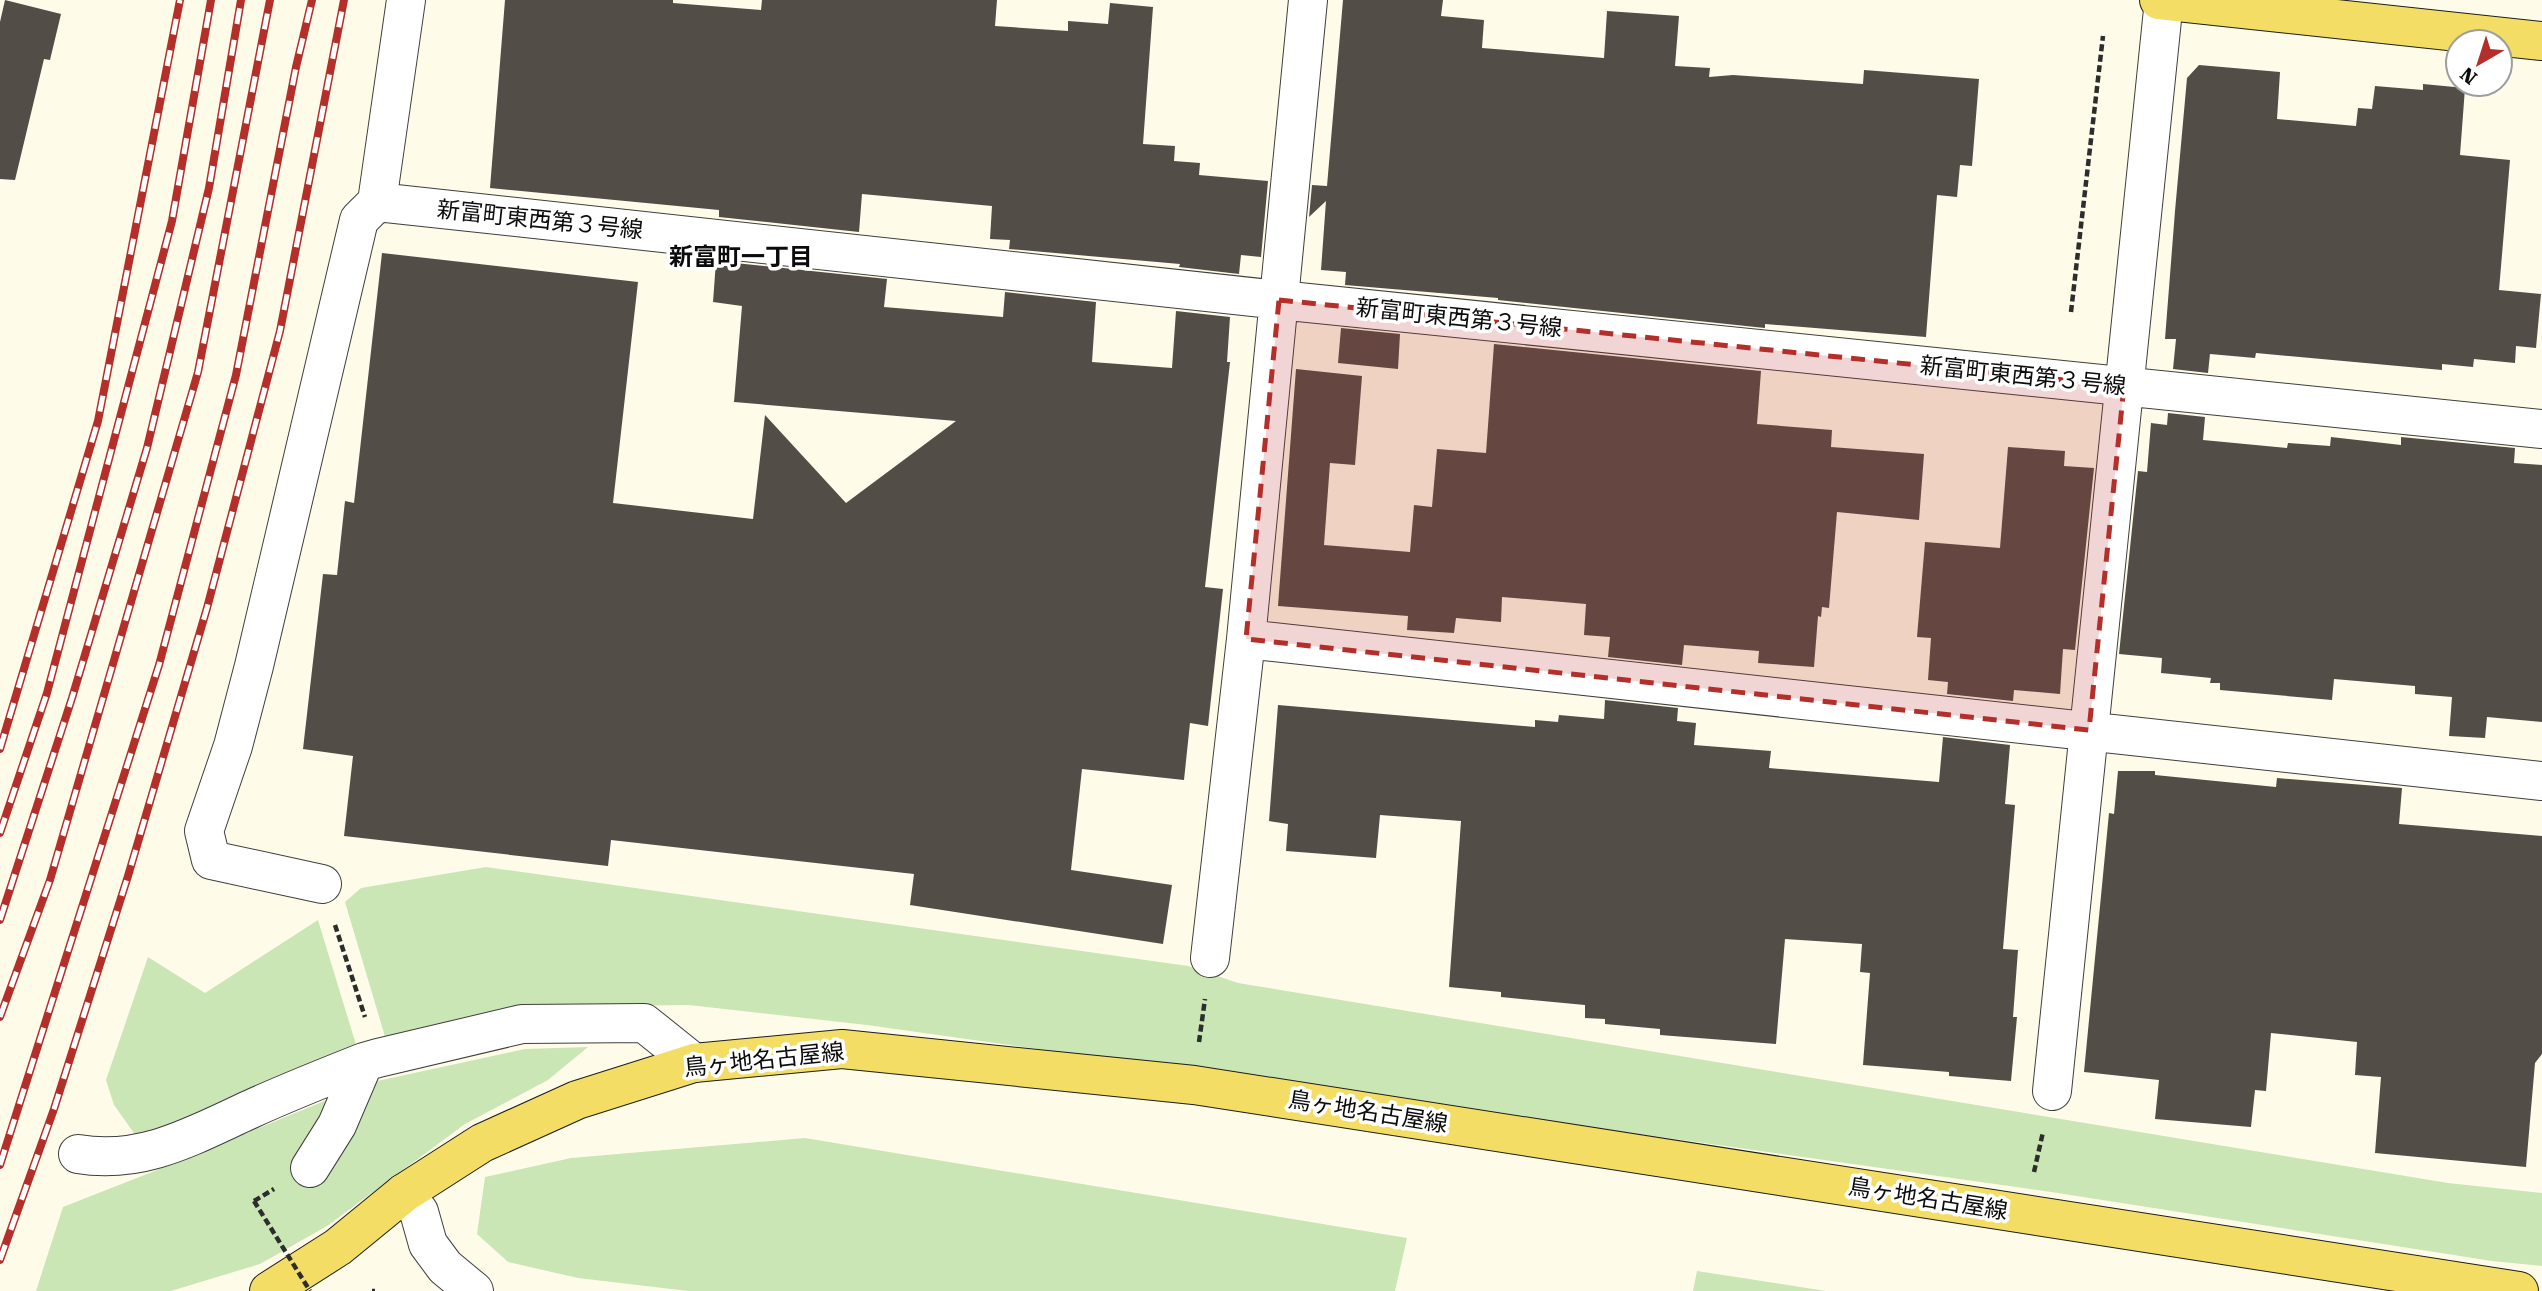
<svg xmlns="http://www.w3.org/2000/svg" width="2542" height="1291" font-family="'Roboto Serif','Noto Sans JP',serif">
<style>
.green{fill:#cae6b5}
.building{fill:#534d48}
.lines{fill:none;stroke-linecap:round;stroke-linejoin:round}
.minor-casing{stroke:#3e3e3e;stroke-width:40}
.major-casing{stroke:#1c1c1c;stroke-width:40}
.path{stroke:#2d2d2d;stroke-width:4.5;stroke-dasharray:7 3.5;stroke-linecap:butt}
.minor{stroke:#fff;stroke-width:38}
.major{stroke:#f3dd65;stroke-width:38}
.rail-casing{stroke:#b42f2a;stroke-width:8}
.rail{stroke:#fff;stroke-width:5;stroke-dasharray:16;stroke-linecap:butt}
.path-bridge{stroke:#2d2d2d;stroke-width:4.5;stroke-dasharray:7 3.5;stroke-linecap:butt}
.marked{fill:#b42f2a;fill-opacity:0.2;stroke:#b42f2a;stroke-width:5;stroke-dasharray:14 9;stroke-linejoin:round}
.labels{text-anchor:middle;dominant-baseline:central;stroke-width:7;stroke-linejoin:round;paint-order:stroke}
.street-label{font-size:23px;fill:#0b0b0b;stroke:#fff}
.neighbourhood-label{font-size:24px;font-weight:bold;fill:#0b0b0b;stroke:#fff}
</style>
<rect width="100%" height="100%" fill="#fefce9"/>
<path class="green" d="M 486,867 L 1188,966 L 1238,983 L 2448,1183 L 2542,1193 L 2542,1266 L 2492,1261 L 2051,1192 L 867,1025 L 689,1005 L 521,1007 L 386,1040 L 345,902 L 361,888 Z
M 318,920 L 357,1048 L 139,1140 L 114,1105 L 106,1080 L 148,957 L 205,993 Z
M 588,1047 L 548,1080 L 465,1124 L 327,1226 L 260,1264 L 171,1291 L 36,1291 L 63,1207 L 152,1172 L 368,1083 L 525,1049 Z
M 805,1138 L 1407,1238 L 1395,1291 L 688,1291 L 578,1278 L 508,1262 L 477,1234 L 485,1177 L 571,1158 Z
M 1697,1271 L 1826,1291 L 1693,1291 Z"/>
<path class="building" d="M 5,0 L 61,14 L 50,60 L 44,59 L 15,180 L 0,179 L 0,22 Z
M 505,0 L 673,0 L 673,3 L 761,10 L 762,0 L 997,0 L 995,26 L 1068,31 L 1068,21 L 1108,24 L 1110,3 L 1153,7 L 1143,144 L 1175,146 L 1174,161 L 1200,163 L 1199,175 L 1268,181 L 1261,257 L 1241,255 L 1239,274 L 1179,267 L 1180,264 L 1009,249 L 1010,240 L 990,239 L 992,206 L 862,194 L 859,232 L 719,217 L 719,210 L 490,188 Z
M 1343,0 L 1443,0 L 1441,16 L 1484,20 L 1482,48 L 1604,58 L 1607,11 L 1679,16 L 1675,66 L 1710,68 L 1709,77 L 1733,75 L 1863,84 L 1864,70 L 1979,79 L 1972,166 L 1960,165 L 1957,197 L 1937,195 L 1926,337 L 1765,324 L 1765,328 L 1498,300 L 1498,298 L 1345,285 L 1346,272 L 1321,270 L 1326,201 L 1309,217 L 1312,185 L 1327,186 Z
M 2199,65 L 2280,72 L 2277,119 L 2356,126 L 2358,108 L 2372,109 L 2375,86 L 2423,90 L 2423,84 L 2465,88 L 2460,155 L 2510,160 L 2499,290 L 2541,294 L 2536,348 L 2516,346 L 2515,363 L 2474,359 L 2473,367 L 2442,364 L 2442,370 L 2256,353 L 2255,358 L 2210,354 L 2208,373 L 2173,369 L 2176,339 L 2165,339 L 2175,211 L 2187,78 Z
M 382,253 L 638,282 L 613,503 L 753,519 L 765,415 L 846,503 L 956,421 L 734,402 L 742,306 L 713,302 L 716,261 L 887,279 L 884,307 L 1003,317 L 1005,292 L 1096,302 L 1092,362 L 1172,368 L 1176,311 L 1230,317 L 1227,362 L 1230,362 L 1205,587 L 1223,589 L 1208,726 L 1190,723 L 1184,780 L 1082,769 L 1071,870 L 1172,885 L 1163,944 L 910,905 L 914,874 L 611,840 L 608,866 L 344,836 L 353,756 L 303,749 L 323,574 L 337,575 L 345,501 L 354,503 Z
M 1341,328 L 1400,334 L 1398,369 L 1338,363 Z
M 1494,344 L 1761,371 L 1757,424 L 1832,430 L 1831,447 L 1924,454 L 1919,520 L 1837,512 L 1829,608 L 1822,607 L 1821,617 L 1818,616 L 1814,667 L 1758,663 L 1759,651 L 1684,645 L 1682,665 L 1608,657 L 1610,637 L 1584,635 L 1586,604 L 1502,597 L 1501,622 L 1456,618 L 1454,633 L 1407,630 L 1408,616 L 1278,606 L 1296,369 L 1362,376 L 1355,465 L 1330,463 L 1324,545 L 1410,552 L 1414,505 L 1432,507 L 1437,449 L 1486,453 Z
M 2168,413 L 2205,417 L 2203,440 L 2287,448 L 2288,443 L 2330,446 L 2331,437 L 2401,445 L 2401,437 L 2515,448 L 2514,463 L 2542,465 L 2542,722 L 2487,717 L 2485,738 L 2449,736 L 2452,697 L 2415,694 L 2415,686 L 2334,679 L 2332,700 L 2220,690 L 2220,683 L 2210,683 L 2211,678 L 2161,673 L 2162,658 L 2119,654 L 2138,471 L 2147,472 L 2151,423 L 2167,425 Z
M 2008,447 L 2065,451 L 2064,466 L 2094,468 L 2075,650 L 2063,649 L 2060,694 L 2014,690 L 2013,701 L 1947,694 L 1948,682 L 1928,680 L 1931,638 L 1917,637 L 1925,542 L 2000,548 Z
M 1605,700 L 1678,708 L 1677,721 L 1696,723 L 1694,745 L 1771,751 L 1769,768 L 1939,782 L 1943,737 L 2010,745 L 2005,804 L 2015,805 L 2003,949 L 2018,950 L 2013,1017 L 2017,1017 L 2011,1081 L 1949,1076 L 1949,1072 L 1863,1065 L 1870,973 L 1860,972 L 1862,944 L 1785,939 L 1776,1044 L 1660,1035 L 1660,1029 L 1605,1024 L 1605,1019 L 1585,1018 L 1585,1005 L 1501,997 L 1501,992 L 1449,987 L 1461,821 L 1380,815 L 1376,858 L 1286,851 L 1288,824 L 1269,821 L 1278,705 L 1535,727 L 1535,720 L 1558,722 L 1559,715 L 1604,719 Z
M 2118,771 L 2155,771 L 2155,775 L 2276,787 L 2277,778 L 2402,788 L 2399,824 L 2542,836 L 2542,1054 L 2535,1063 L 2526,1167 L 2375,1153 L 2381,1077 L 2355,1075 L 2357,1042 L 2271,1033 L 2266,1091 L 2255,1090 L 2251,1127 L 2155,1119 L 2159,1080 L 2084,1072 L 2109,813 L 2114,814 Z"/>
<g class="lines">
<g class="minor-casing">
<path id="minor" d="M 377,202 L 1279,300 L 2542,429
M 377,202 L 406,0
M 1246,639 L 2542,781
M 322,884 L 211,860 L 204,831 L 233,746 L 254,666 L 359,220 L 377,202
M 1210,958 L 1246,639 L 1308,0
M 2052,1091 L 2164,0
M 78,1154 C 143,1165 194,1135 251,1109 C 288,1092 326,1077 364,1062
M 310,1168 L 337,1125 L 364,1062 L 378,1058 L 522,1024 L 644,1023 L 694,1063
M 404,1193 L 419,1212 L 428,1244 L 445,1267 L 474,1291"/>
</g>
<g class="major-casing">
<path id="major" d="M 2159,0 L 2542,41
M 269,1291 L 338,1247 L 404,1193 L 482,1143 L 577,1100 L 694,1063 L 842,1049 L 1194,1085 L 2519,1291"/>
</g>
<path class="path" d="M 2071,312 L 2103,36
M 335,925 L 365,1017
M 1199,1042 L 1205,999
M 2034,1172 L 2043,1132
M 254,1201 L 274,1189
M 372,1291 L 375,1291"/>
<use href="#minor" class="minor"/>
<use href="#major" class="major"/>
<g class="rail-casing">
<path id="rail" d="M 0,749 L 98,421 L 180,0
M 0,833 L 47,693 L 172,221 L 211,0
M 0,920 L 72,698 L 147,448 L 209,188 L 241,0
M 0,1017 L 50,880 L 198,372 L 270,0
M 0,1165 L 159,665 L 236,375 L 296,67 L 312,0
M 0,1260 L 54,1109 L 128,876 L 207,608 L 280,331 L 344,0"/>
</g>
<use href="#rail" class="rail"/>
<path class="path-bridge" d="M 254,1201 L 310,1291"/>
</g>
<path class="marked" d="M 1279,300 L 2124,386 L 2089,730 L 1246,639 Z"/>
<g class="labels">
<g class="street-label">
<text transform="translate(540 220) rotate(6)">新富町東西第３号線</text>
<text transform="translate(1459 318) rotate(6)">新富町東西第３号線</text>
<text transform="translate(2023 376) rotate(6)">新富町東西第３号線</text>
<text transform="translate(764 1060) rotate(-6)">鳥ヶ地名古屋線</text>
<text transform="translate(1368 1112) rotate(9)">鳥ヶ地名古屋線</text>
<text transform="translate(1928 1199) rotate(9)">鳥ヶ地名古屋線</text>
</g>
<g class="neighbourhood-label">
<text x="741" y="257">新富町一丁目</text>
</g>
</g>
<g transform="translate(2479 63) rotate(219)"><circle r="33" fill="#ffffff" stroke="#9d9d9d" stroke-width="2"/>
<path d="M0-5L12 26L0 18L-12 26Z" fill="#b42f2a"/>
<text y="-10" font-size="19" font-weight="bold" text-anchor="middle" fill="#0b0b0b">N</text>
</g>
</svg>
